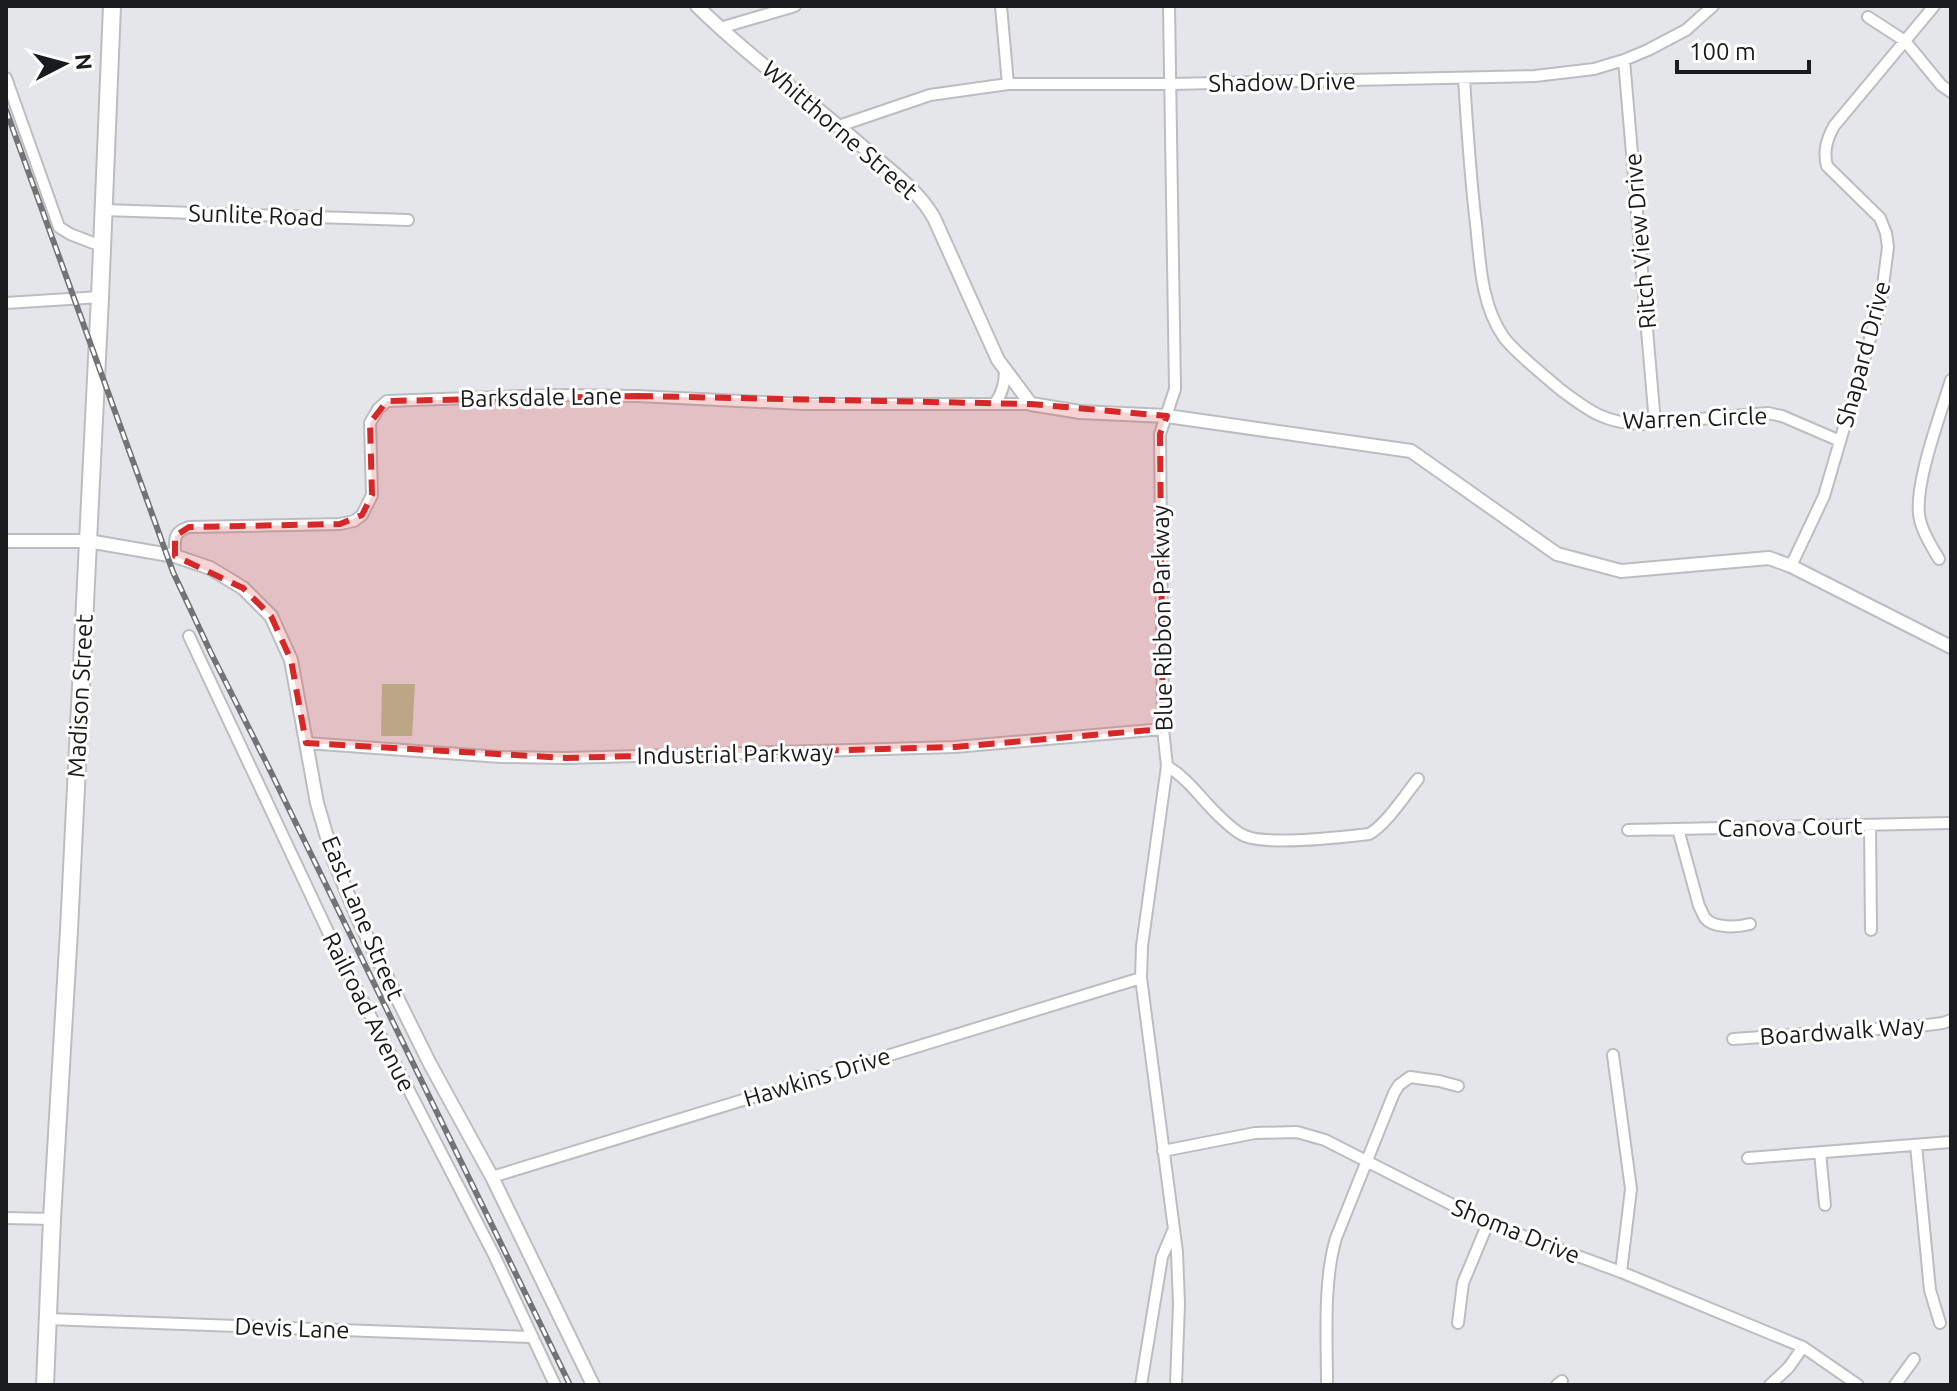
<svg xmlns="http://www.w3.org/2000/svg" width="1957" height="1391" font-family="Ubuntu,sans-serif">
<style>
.green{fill:#b4c69e}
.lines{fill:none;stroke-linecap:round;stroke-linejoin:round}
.minor-casing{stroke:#bcbdc1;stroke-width:14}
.tertiary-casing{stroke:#bcbdc1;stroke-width:16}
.primary-casing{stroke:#bcbdc1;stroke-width:20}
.minor{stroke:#fff;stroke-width:10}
.tertiary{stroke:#fff;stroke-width:12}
.primary{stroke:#fff;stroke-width:16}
.rail-casing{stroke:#727375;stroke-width:6}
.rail{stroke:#fff;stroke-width:3;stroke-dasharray:9;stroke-linecap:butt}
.marked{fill:#d62828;fill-opacity:0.2;stroke:#d62828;stroke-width:6;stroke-dasharray:16 10;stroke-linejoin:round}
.labels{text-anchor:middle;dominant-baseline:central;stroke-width:6;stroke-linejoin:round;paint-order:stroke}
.street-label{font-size:24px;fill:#1a1b1c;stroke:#fff}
</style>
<rect width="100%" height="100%" fill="#e5e6ea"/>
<path class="green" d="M 382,684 L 415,684 L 412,736 L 381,736 Z"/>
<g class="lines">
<g class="minor-casing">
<path id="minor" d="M 1001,6 L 1008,84
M 1169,6 L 1175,389 L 1160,434 L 1163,729 L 1167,766 L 1142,946 L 1141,978 L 1177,1252 L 1179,1304 L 1176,1385
M 1868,17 L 1905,41 L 1941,85 L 1951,92
M 720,28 L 795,6
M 1624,60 L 1655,423
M 6,78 L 59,227 L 70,234 L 101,246
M 1464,78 C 1467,127 1470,175 1476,224 C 1480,262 1481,304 1503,336 C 1512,350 1547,378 1561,390 C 1589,411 1606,424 1643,424 L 1768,413 L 1782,416 L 1840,441
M 839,126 L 930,95 L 1008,84 L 1171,84 L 1535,76 L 1594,69 L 1624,60 L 1648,50 L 1686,30 L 1713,6
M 103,210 L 408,220
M 6,303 L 100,297
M 995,403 C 1003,393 1005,383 1005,370
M 175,556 C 175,541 172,532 189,527 L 340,524 L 354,521 L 362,515 L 372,495 L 370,423 L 378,409 L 387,401 L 553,395 L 637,396 L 803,404 L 1031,404
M 1939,559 C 1932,547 1923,534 1920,520 C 1912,489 1941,413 1951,380
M 1791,566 L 1824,496 L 1881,301 L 1888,247 L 1886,233 L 1880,218 L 1827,166 C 1823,151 1827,139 1834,126 L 1934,6
M 189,636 L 337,951 L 494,1255 L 555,1385
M 306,743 L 501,757 L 566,758 L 955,747 L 1163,729
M 1167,766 C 1187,778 1200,797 1216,813 C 1224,821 1235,832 1245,836 C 1268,846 1343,837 1369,834 C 1386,825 1405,795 1418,779
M 1870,825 L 1871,930
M 1678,829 L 1699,906 C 1700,907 1704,917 1705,918 C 1714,929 1738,927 1750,924
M 1628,830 L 1951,823
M 1733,1039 L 1919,1026 L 1943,1023 L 1951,1020
M 1613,1055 L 1631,1189 L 1621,1272
M 1916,1145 L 1930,1290 L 1940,1323
M 1163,1151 L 1255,1133 L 1297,1132 L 1325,1140 L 1488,1223 L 1621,1272 L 1803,1347 L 1858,1385
M 1820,1152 L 1825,1205
M 1748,1158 L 1951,1142
M 492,1177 L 1141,978
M 6,1218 L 52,1219
M 48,1319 L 531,1337 L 530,1334
M 1458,1323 L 1463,1283 L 1488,1223
M 1141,1385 L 1162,1257 L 1173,1231
M 1327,1385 C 1327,1339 1323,1282 1336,1238 L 1394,1093 L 1399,1085 L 1410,1077 L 1439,1081 L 1458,1086
M 1557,1385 L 1562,1381
M 1770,1385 L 1789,1367 L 1803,1347
M 1895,1385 L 1914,1359"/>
</g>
<g class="tertiary-casing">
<path id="tertiary" d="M 697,6 C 751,59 813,103 870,153 C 893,173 919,191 934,218 L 998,360 L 1031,404 L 1080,412 L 1167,416 L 1411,451 L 1557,554 L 1621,571 L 1769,558 L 1791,566 L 1951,647
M 6,541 L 88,541 L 175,556 L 210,568 L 243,588 L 271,616 L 291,660 L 317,803 L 334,861 L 359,921 L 430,1064 L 492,1177 L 593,1385"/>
</g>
<g class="primary-casing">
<path id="primary" d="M 45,1385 L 52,1219 L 69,930 L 100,297 L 112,6"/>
</g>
<use href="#minor" class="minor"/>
<use href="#tertiary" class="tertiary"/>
<use href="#primary" class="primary"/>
<g class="rail-casing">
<path id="rail" d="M 6,110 L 173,572 L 211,653 L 266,762 L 570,1385"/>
</g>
<use href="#rail" class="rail"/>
</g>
<path class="marked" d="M 637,396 L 1031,404 L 1167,416 L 1160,434 L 1163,729 L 955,747 L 566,758 L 306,743 L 291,660 L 271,616 L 243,588 L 175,556 L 175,536 L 189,527 L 340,524 L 362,515 L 372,495 L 370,423 L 387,401 Z"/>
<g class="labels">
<g class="street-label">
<text transform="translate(1282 82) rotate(-1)">Shadow Drive</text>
<text transform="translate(840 130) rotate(41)">Whitthorne Street</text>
<text transform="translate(256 215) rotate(2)">Sunlite Road</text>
<text transform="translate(1640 241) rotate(-95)">Ritch View Drive</text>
<text transform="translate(1863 354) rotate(-75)">Shapard Drive</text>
<text transform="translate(541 397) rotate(-1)">Barksdale Lane</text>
<text transform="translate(1695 418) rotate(-2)">Warren Circle</text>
<text transform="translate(1162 618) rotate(-91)">Blue Ribbon Parkway</text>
<text transform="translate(80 696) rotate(-87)">Madison Street</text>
<text transform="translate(735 754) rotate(-1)">Industrial Parkway</text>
<text transform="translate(1790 827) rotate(-1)">Canova Court</text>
<text transform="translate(363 918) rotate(67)">East Lane Street</text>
<text transform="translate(369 1012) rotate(63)">Railroad Avenue</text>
<text transform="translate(1842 1031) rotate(-4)">Boardwalk Way</text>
<text transform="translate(817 1077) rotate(-17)">Hawkins Drive</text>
<text transform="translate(1516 1231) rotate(22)">Shoma Drive</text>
<text transform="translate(292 1328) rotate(2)">Devis Lane</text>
</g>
</g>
<rect width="1957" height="1391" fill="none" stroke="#1a1b1c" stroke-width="16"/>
<g transform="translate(64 64) rotate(84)" stroke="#ffffff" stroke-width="6" paint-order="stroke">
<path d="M0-6L14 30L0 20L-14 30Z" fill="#1a1b1c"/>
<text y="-12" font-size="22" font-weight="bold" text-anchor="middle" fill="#1a1b1c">N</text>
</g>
<path d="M1677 60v12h132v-12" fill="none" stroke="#1a1b1c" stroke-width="4"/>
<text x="1689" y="60" font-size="24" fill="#1a1b1c" stroke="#ffffff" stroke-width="6" paint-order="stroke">100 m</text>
</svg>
